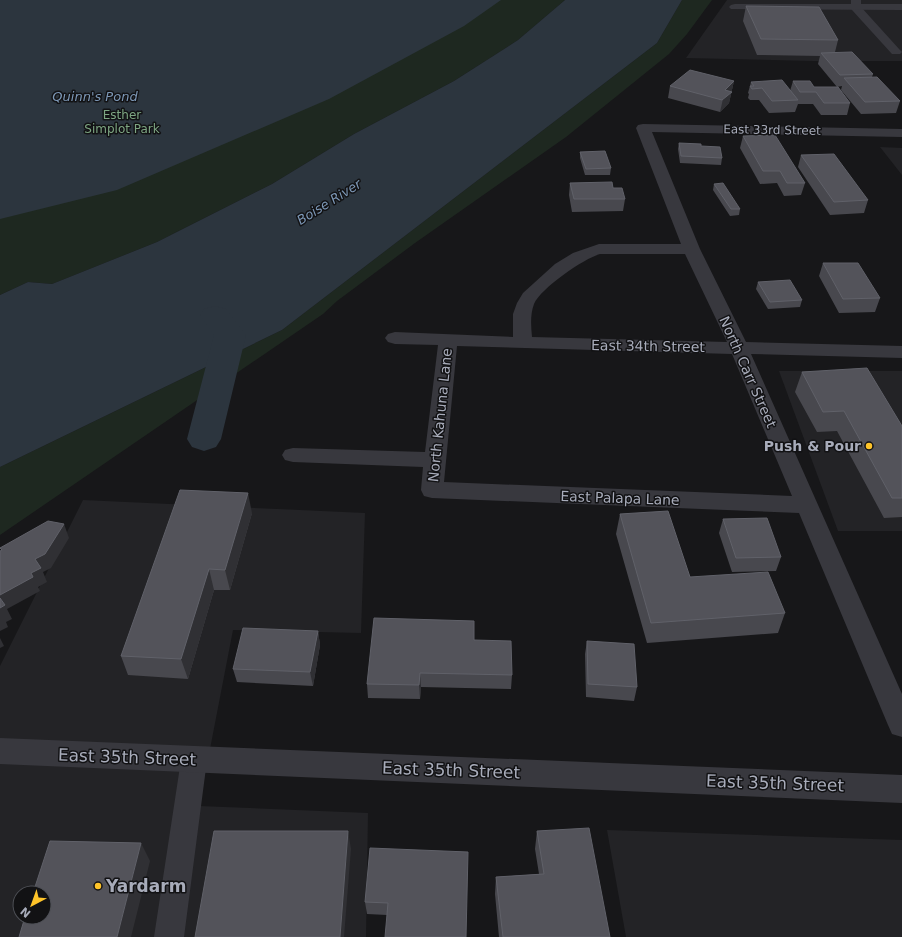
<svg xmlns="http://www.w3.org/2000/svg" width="902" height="937" font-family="'DejaVu Sans',sans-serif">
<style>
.built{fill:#232326;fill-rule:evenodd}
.green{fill:#1e2820}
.water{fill:#2c353e}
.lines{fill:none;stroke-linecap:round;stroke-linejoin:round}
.canal{fill:#2c353e;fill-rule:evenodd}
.lane{fill:#38383e;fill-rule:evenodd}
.street{fill:#38383e;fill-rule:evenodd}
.wall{fill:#48484e}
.shaded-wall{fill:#303034}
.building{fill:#53535a;stroke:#606169}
.poi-dot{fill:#ffc429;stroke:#121214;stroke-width:1.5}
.labels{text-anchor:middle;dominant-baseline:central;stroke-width:3;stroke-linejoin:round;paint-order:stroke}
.far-park-label{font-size:12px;fill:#7ea683;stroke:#121214}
.far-street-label{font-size:12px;fill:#a8acba;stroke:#121214}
.far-water-label{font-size:13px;font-style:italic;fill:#7d98b7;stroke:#121214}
.street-label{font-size:14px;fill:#a8acba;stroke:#121214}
.poi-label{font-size:14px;font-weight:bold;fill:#a8acba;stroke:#121214;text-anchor:end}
.near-street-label{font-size:17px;fill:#a8acba;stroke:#121214}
.near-poi-label{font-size:17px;font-weight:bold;fill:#a8acba;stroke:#121214;text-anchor:start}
</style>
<rect width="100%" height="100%" fill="#171719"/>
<path class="built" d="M 727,0 L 902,0 L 902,61 L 813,61 L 686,58 Z
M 880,147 L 902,148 L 902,175 Z
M 779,371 L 902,371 L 902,531 L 838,531 Z
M 83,500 L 365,513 L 361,633 L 233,630 L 199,806 L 368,813 L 366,937 L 0,937 L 0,666 ZM 20,893 L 44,893 L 44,917 L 20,917 Z
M 607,830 L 902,840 L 902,937 L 626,937 Z"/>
<path class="green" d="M 0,0 L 565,0 L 518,40 L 454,81 L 354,134 L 272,184 L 157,242 L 52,284 L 28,282 L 0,295 Z
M 682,0 L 712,0 L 687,34 L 669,54 L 566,137 L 415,243 L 337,301 L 323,314 L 0,535 L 0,467 L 282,330 L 657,43 Z"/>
<path class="water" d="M 0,0 L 501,0 L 464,26 L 329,99 L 117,190 L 0,219 Z
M 565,0 L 682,0 L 657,43 L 282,330 L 0,467 L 0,295 L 28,282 L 52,284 L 157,242 L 272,184 L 354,134 L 454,81 L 518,40 Z"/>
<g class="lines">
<path class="canal" d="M 215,306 L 226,309 L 246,335 L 221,439 L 216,447 L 204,451 L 192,447 L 187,439 L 214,335 L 200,315 L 204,309 Z"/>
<path class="lane" d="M 851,0 L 861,0 L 861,7 L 900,50 L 902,52 L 900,54 L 892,54 L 852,10 L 851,8 Z
M 194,748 L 203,752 L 207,760 L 184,937 L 154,937 L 181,760 L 185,752 Z"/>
<path class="street" d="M 735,4 L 902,4 L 902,10 L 731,9 L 729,7 L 731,5 Z
M 643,124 L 902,129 L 902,137 L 652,132 L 700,249 L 746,342 L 902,346 L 902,358 L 751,354 L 902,694 L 902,737 L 892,734 L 888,725 L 799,513 L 432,498 L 424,496 L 421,490 L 423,467 L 293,462 L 285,460 L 282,455 L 285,450 L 293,448 L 425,452 L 438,345 L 395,344 L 388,342 L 385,338 L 388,334 L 395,332 L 513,337 L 513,314 L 517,303 L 523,293 L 555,264 L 573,253 L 599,244 L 681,244 L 636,128 L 638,125 ZM 600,254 L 685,254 L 727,342 L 532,337 C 531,326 530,315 534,304 C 541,288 583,259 600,254 ZM 457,346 L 732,354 L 792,496 L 444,482 Z
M 0,738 L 902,775 L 902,803 L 0,764 Z"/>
</g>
<path class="wall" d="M 746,6 L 838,40 L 835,52 L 873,74 L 872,77 L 900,101 L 896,113 L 861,114 L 841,90 L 842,86 L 837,87 L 818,64 L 820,56 L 757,55 L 743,21 Z
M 734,81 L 729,103 L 720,112 L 668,98 L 670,86 Z
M 793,81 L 814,87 L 850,103 L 847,115 L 821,115 L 813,104 L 798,104 L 795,112 L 769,113 L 759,100 L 750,100 L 748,98 L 749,94 L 748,93 L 751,82 L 790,91 Z
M 743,136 L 805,183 L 801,195 L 784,196 L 777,183 L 760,184 L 740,148 Z
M 679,143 L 701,146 L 722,158 L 721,165 L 680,163 L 678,149 Z
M 580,152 L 611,168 L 610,175 L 585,175 L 580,158 Z
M 801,155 L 868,200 L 864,213 L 830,215 L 798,167 Z
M 570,183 L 613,188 L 625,199 L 623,211 L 572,212 L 569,195 Z
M 714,184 L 740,209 L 739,215 L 730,216 L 713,190 Z
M 823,263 L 880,298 L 875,312 L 839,313 L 819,276 Z
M 758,282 L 802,300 L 800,307 L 768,309 L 756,289 Z
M 802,372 L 902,426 L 902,517 L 884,518 L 837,431 L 817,432 L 795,392 Z
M 252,513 L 230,590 L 214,590 L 188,679 L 128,675 L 121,656 Z
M 620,514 L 690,577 L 785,613 L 778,633 L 647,643 L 616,534 Z
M 723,519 L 781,557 L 776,571 L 732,572 L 719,533 Z
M 318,631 L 320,645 L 313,686 L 237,682 L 233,669 Z
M 474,640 L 512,675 L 511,689 L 421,687 L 420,699 L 368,698 L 367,684 Z
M 587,641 L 637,687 L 634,701 L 586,697 L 585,654 Z
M 537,831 L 610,937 L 499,937 L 495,894 L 496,877 L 539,874 L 535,849 Z
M 468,852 L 387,915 L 367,914 L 365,902 Z"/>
<path class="shaded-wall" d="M 734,81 L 729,103 L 720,112 L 725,90 Z
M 248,493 L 252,513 L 230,590 L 225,570 Z
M 64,524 L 69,538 L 51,568 L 43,572 L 47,582 L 38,587 L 40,591 L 7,609 L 12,619 L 6,622 L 8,627 L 0,631 L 0,595 L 35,559 Z
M 209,569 L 214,590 L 188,679 L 181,659 Z
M 318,631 L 320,645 L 313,686 L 310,672 Z
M 0,638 L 4,646 L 0,648 Z
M 420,673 L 421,687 L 420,699 L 419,685 Z
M 348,831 L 351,849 L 344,937 L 340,937 Z
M 141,843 L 150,861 L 131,937 L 117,937 Z"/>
<path class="building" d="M 746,6 L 819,7 L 838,40 L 761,39 Z
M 852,52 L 873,74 L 840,75 L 821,53 Z
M 690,70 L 734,81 L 725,90 L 732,92 L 722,100 L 670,86 Z
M 877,77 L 900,101 L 865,102 L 844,78 Z
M 782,80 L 798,100 L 772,101 L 762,88 L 752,89 L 750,86 L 754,86 L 751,82 Z
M 793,81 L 810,81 L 814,87 L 838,87 L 850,103 L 824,103 L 816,92 L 800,92 Z
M 775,135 L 805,183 L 787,183 L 780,171 L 763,171 L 743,136 Z
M 679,143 L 701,144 L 701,146 L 720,147 L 722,158 L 681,156 Z
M 605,151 L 611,168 L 586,169 L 580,152 Z
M 834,154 L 868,200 L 834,202 L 801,155 Z
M 612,182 L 613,188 L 622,188 L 625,199 L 574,199 L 570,183 Z
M 723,183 L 740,209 L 731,209 L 714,184 Z
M 823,263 L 858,263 L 880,298 L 843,299 Z
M 790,280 L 802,300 L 770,302 L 758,282 Z
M 867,368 L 902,426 L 902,498 L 892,498 L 844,411 L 823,412 L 802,372 Z
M 180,490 L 248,493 L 225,570 L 209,569 L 181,659 L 121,656 Z
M 668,511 L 690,577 L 768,572 L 785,613 L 651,623 L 620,514 Z
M 767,518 L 781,557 L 736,558 L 723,519 Z
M 48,521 L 64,524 L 45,554 L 35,559 L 41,568 L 31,573 L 33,577 L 0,595 L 0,551 L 2,550 L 0,548 Z
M 0,598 L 5,605 L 0,608 Z
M 374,618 L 474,621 L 474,640 L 511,641 L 512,675 L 420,673 L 419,685 L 367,684 Z
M 243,628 L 318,631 L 310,672 L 233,669 Z
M 587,641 L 634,644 L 637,687 L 588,684 Z
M 589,828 L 610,937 L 503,937 L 496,877 L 544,874 L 537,831 Z
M 214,831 L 348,831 L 340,937 L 195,937 Z
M 50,841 L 141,843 L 117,937 L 19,937 L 25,917 L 44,917 L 44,893 L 33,893 Z
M 370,848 L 468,852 L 466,937 L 385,937 L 388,903 L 365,902 Z"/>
<g class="poi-dot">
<circle cx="869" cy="446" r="4"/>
<circle cx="98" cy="886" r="4"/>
</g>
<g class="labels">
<g class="far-park-label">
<text x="122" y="115">Esther<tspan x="122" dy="14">Simplot Park</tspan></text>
</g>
<g class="far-street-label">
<text transform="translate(772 130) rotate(1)">East 33rd Street</text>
</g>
<g class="far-water-label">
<text x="95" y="96">Quinn's Pond</text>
<text transform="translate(329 202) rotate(-32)">Boise River</text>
</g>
<g class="street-label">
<text transform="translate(648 346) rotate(1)">East 34th Street</text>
<text transform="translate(748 372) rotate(66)">North Carr Street</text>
<text transform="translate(440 415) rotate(-84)">North Kahuna Lane</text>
<text transform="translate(620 498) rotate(2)">East Palapa Lane</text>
</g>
<g class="poi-label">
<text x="861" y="446">Push &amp; Pour</text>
</g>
<g class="near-street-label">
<text transform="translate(127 757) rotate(2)">East 35th Street</text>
<text transform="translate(451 770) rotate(2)">East 35th Street</text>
<text transform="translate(775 783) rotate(2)">East 35th Street</text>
</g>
<g class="near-poi-label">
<text x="106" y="886">Yardarm</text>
</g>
</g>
<g transform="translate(32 905) rotate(221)"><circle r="19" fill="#121214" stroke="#4e5056"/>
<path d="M0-3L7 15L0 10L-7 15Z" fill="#ffc429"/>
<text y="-6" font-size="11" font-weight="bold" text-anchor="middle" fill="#a8acba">N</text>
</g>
</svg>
